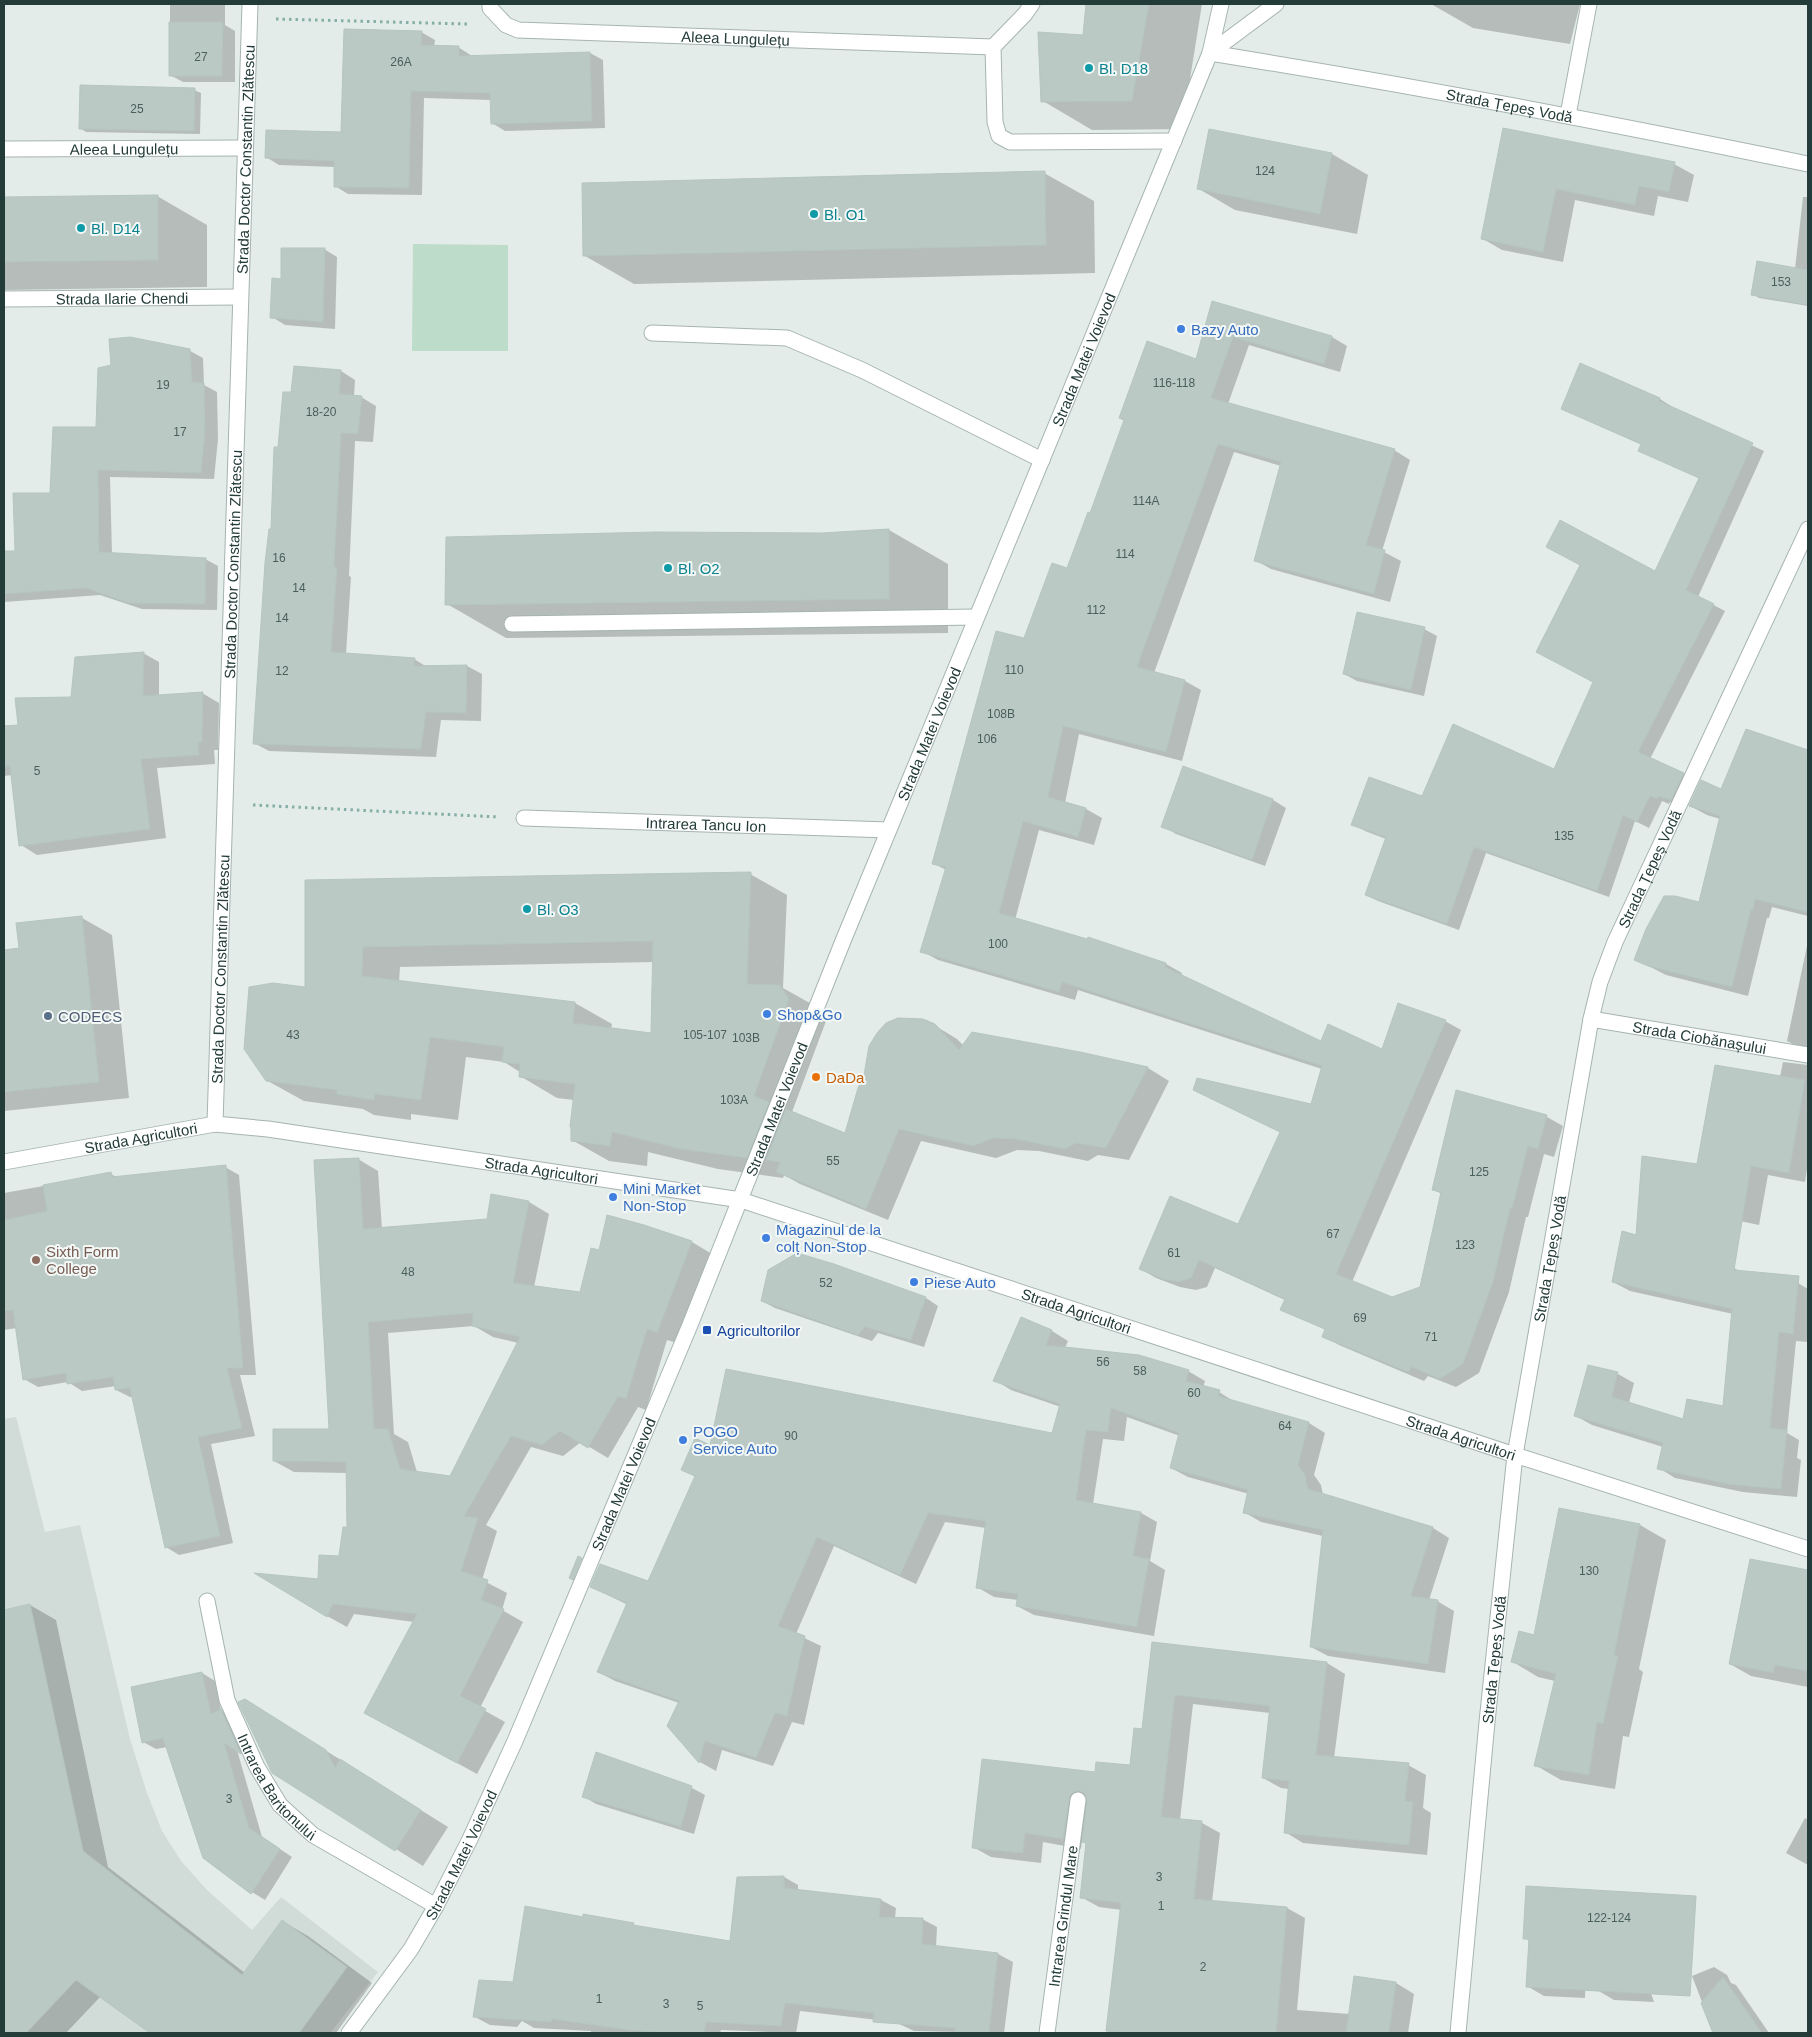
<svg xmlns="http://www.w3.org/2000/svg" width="1812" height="2037" font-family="Arial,sans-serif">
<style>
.built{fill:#d1dcd8}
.green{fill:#bddcc9}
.shadow{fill:#0003;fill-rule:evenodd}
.building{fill:#bbc9c5;stroke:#b5c5c1;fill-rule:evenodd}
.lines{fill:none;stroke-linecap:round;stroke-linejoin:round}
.minor-casing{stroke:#a6b4b1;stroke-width:17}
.path{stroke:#85aea6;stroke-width:3;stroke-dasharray:2.5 4;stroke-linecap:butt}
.minor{stroke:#fff;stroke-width:15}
.culture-dot{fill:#0f9aa8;stroke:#f3f8f6;stroke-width:2}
.shop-dot{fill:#3f7fe0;stroke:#f3f8f6;stroke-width:2}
.service-dot{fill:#5c6f8a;stroke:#f3f8f6;stroke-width:2}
.food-dot{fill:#e8710a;stroke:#f3f8f6;stroke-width:2}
.education-dot{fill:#8d6e63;stroke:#f3f8f6;stroke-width:2}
.transit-dot{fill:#1a4fb4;stroke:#f3f8f6;stroke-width:2}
.labels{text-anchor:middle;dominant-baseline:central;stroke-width:4;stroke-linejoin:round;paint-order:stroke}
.number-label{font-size:12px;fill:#495f5c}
.street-label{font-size:15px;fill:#233c39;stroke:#f3f8f6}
.culture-label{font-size:15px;fill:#0d838f;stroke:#f3f8f6;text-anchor:start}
.shop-label{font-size:15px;fill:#366cbe;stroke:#f3f8f6;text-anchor:start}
.service-label{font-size:15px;fill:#4e5e75;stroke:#f3f8f6;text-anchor:start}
.food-label{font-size:15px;fill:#c56008;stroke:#f3f8f6;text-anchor:start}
.education-label{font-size:15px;fill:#785e54;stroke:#f3f8f6;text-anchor:start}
.transit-label{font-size:15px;fill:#164399;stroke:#f3f8f6;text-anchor:start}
</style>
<rect width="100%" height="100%" fill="#e3ece9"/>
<path class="built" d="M 16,1417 L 45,1532 L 80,1525 L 130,1739 L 147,1793 L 162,1831 L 181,1861 L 207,1890 L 252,1930 L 281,1897 L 378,1972 L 330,2033 L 4,2033 L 4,1419 Z"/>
<path class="green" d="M 413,244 L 508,245 L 508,351 L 412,351 Z"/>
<path class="shadow" d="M 170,4 L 225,4 L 225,25 L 235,31 L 235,82 L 183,82 L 170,75 Z
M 1087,4 L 1202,4 L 1182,129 L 1092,130 L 1043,101 L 1084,36 Z
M 1431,4 L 1580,4 L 1570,44 L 1473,28 Z
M 421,32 L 435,40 L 434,47 L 458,47 L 472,56 L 590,53 L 603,60 L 605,128 L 505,131 L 492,123 L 491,100 L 424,98 L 422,195 L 348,194 L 335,186 L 335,167 L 279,165 L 266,157 L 342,134 Z
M 194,90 L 201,93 L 200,134 L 86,132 L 80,128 Z
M 1504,130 L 1674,164 L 1694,175 L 1688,202 L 1658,196 L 1654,216 L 1575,200 L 1563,262 L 1502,250 L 1483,239 Z
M 1332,154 L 1368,175 L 1357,234 L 1235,210 L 1199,189 Z
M 1044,173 L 1094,201 L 1095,273 L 634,284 L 585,256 Z
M 157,196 L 207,225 L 207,287 L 4,290 L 4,198 Z
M 1803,197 L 1808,197 L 1808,306 L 1759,298 L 1753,294 L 1795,269 Z
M 324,249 L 337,257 L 335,329 L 285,325 L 272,317 L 282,280 Z
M 1213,303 L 1332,337 L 1347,346 L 1340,372 L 1249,345 L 1228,404 L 1394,450 L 1410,460 L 1382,551 L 1401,561 L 1390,602 L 1271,569 L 1255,560 L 1281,466 L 1234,452 L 1154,673 L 1185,681 L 1201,690 L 1182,761 L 1079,734 L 1065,803 L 1086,809 L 1102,818 L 1094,845 L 1039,830 L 1015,920 L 1088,941 L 1089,939 L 1166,964 L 1182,973 L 1181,976 L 1321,1043 L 1383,1051 L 1445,1021 L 1461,1030 L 1352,1282 L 1392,1298 L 1421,1287 L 1442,1194 L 1434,1190 L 1457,1092 L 1547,1117 L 1563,1126 L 1554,1157 L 1544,1154 L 1528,1217 L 1526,1217 L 1509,1292 L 1479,1373 L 1456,1387 L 1428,1376 L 1424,1381 L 1339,1345 L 1323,1336 L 1326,1330 L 1281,1309 L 1285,1300 L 1215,1268 L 1207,1287 L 1196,1290 L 1180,1287 L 1156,1278 L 1141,1269 L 1238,1225 L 1281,1132 L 1194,1090 L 1312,1105 L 1322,1069 L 1078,990 L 1075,1000 L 938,960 L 922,951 L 946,870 L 933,863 L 1024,640 L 1068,570 L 1091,515 L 1197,360 Z
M 190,351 L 203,358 L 204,385 L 217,392 L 218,439 L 214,479 L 110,477 L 112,554 L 205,559 L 218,566 L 217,610 L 142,609 L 100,595 L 4,602 L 4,553 L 17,552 L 51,494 L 97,428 L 112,366 Z
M 1581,365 L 1660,399 L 1671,406 L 1670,408 L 1764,451 L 1698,597 L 1725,611 L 1650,759 L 1695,780 L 1683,806 L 1670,802 L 1669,804 L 1662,801 L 1649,828 L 1635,821 L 1609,897 L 1486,853 L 1459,930 L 1378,901 L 1366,895 L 1386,839 L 1365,831 L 1353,824 L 1423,798 L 1555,770 L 1656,573 L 1700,478 L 1642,445 L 1562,408 Z
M 341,371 L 355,380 L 354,396 L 361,397 L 376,406 L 373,442 L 355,441 L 349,576 L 351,577 L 346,654 L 414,659 L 427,667 L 467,666 L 482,674 L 481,721 L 441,720 L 436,757 L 269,751 L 254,743 L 279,449 L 292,393 Z
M 889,530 L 948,564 L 948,633 L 506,638 L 447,604 L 822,534 Z
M 1424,629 L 1437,636 L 1424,696 L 1357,681 L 1344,674 Z
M 143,653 L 159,662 L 159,696 L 202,693 L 219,703 L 218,750 L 214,750 L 215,764 L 157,768 L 166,838 L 37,855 L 21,845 L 12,775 L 4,776 L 4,727 L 19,726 L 73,698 Z
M 1747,730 L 1808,751 L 1808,916 L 1772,907 L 1769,918 L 1767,918 L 1748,996 L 1666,975 L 1635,959 L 1700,904 L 1720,819 L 1707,815 L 1690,806 L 1721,791 Z
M 1184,768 L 1273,800 L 1286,808 L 1265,866 L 1176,834 L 1163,826 Z
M 750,874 L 787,895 L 783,988 L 817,1007 L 826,1021 L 792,1112 L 846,1135 L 934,1025 L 957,1039 L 964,1046 L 1080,1053 L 1148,1068 L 1169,1081 L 1129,1160 L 1098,1155 L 1088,1161 L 1039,1151 L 1017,1150 L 996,1158 L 921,1141 L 888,1220 L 800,1184 L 784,1175 L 783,1178 L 718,1169 L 648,1152 L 647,1166 L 609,1161 L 572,1140 L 574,1100 L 557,1098 L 520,1076 L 520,1072 L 504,1062 L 466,1057 L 458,1120 L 411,1114 L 411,1120 L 374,1115 L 363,1109 L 304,1101 L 266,1080 L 307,988 L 306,881 ZM 654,962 L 652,1034 L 611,1029 L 612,1024 L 575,1003 L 399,982 L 400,967 Z
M 82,918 L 112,935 L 129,1098 L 4,1111 L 4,951 L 20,949 Z
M 1808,941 L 1808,1052 L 1787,1041 Z
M 1783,1062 L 1808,1065 L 1808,1163 L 1805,1182 L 1768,1175 L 1759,1225 L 1702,1213 L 1734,1268 L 1741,1272 L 1798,1283 L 1808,1289 L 1808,1342 L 1796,1341 L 1787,1433 L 1799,1440 L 1797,1458 L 1801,1460 L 1797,1497 L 1743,1492 L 1675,1478 L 1659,1468 L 1663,1447 L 1592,1425 L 1576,1416 L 1589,1367 L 1618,1374 L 1634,1383 L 1629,1403 L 1683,1421 L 1724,1407 L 1733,1314 L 1630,1291 L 1613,1282 L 1637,1236 L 1780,1077 Z
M 358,1159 L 378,1171 L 382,1229 L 488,1220 L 529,1202 L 549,1214 L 534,1287 L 581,1293 L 600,1251 L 644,1226 L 692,1242 L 712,1254 L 677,1343 L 667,1340 L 646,1410 L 638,1407 L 608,1458 L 581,1442 L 563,1456 L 531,1447 L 486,1525 L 497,1531 L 482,1580 L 507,1593 L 502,1610 L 523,1622 L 480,1708 L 505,1722 L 477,1774 L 386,1724 L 414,1622 L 354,1614 L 347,1627 L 327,1616 L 319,1580 L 340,1557 L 348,1529 L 347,1473 L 294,1472 L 274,1461 L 331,1431 ZM 474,1326 L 493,1337 L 518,1343 L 450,1477 L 417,1472 L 408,1442 L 394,1434 L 388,1333 Z
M 225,1167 L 239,1175 L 256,1375 L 240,1375 L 255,1436 L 211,1444 L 233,1543 L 179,1555 L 166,1547 L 133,1397 L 130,1397 L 116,1390 L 116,1386 L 82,1391 L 68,1382 L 38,1387 L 24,1379 L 17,1328 L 4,1330 L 4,1193 L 111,1174 L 118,1178 Z
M 833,1265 L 926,1298 L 938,1306 L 924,1347 L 878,1333 L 872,1341 L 775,1308 L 762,1301 Z
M 1022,1319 L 1052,1331 L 1068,1341 L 1065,1348 L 1188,1371 L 1205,1381 L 1203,1387 L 1219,1392 L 1235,1402 L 1309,1423 L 1325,1433 L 1314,1475 L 1321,1485 L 1323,1495 L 1433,1528 L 1449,1538 L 1429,1600 L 1437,1601 L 1454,1611 L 1445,1673 L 1328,1656 L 1311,1647 L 1323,1536 L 1261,1522 L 1244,1512 L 1249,1494 L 1188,1477 L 1171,1468 L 1180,1436 L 1127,1417 L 1124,1441 L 1103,1439 L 1093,1504 L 1141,1513 L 1157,1522 L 1150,1561 L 1165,1570 L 1154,1636 L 1034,1615 L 1017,1606 L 1018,1600 L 994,1597 L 977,1587 L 986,1528 L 945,1522 L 916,1584 L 834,1546 L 796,1634 L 821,1646 L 804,1725 L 792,1722 L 773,1766 L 722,1750 L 716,1771 L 700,1762 L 669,1725 L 679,1703 L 615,1681 L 598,1672 L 628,1605 L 591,1587 L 648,1582 L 696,1477 L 683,1470 L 711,1446 L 1053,1435 L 1061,1407 L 1011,1390 L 995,1380 Z
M 1560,1509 L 1640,1525 L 1666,1540 L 1639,1669 L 1643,1672 L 1629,1737 L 1623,1736 L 1615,1789 L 1561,1780 L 1535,1765 L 1555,1681 L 1538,1677 L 1513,1662 L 1535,1636 Z
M 1751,1560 L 1808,1571 L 1808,1687 L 1751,1676 L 1730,1664 Z
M 30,1605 L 56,1620 L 108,1867 L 245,1973 L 282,1921 L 308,1936 L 372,1983 L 336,2033 L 152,2033 L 101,1996 L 66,2033 L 4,2033 L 4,1611 Z
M 1153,1643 L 1327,1663 L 1345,1674 L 1334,1758 L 1408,1765 L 1426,1775 L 1423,1808 L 1431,1813 L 1427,1855 L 1303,1843 L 1285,1832 L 1289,1789 L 1281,1788 L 1263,1778 L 1270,1713 L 1193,1704 L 1180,1820 L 1202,1823 L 1220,1833 L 1212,1902 L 1287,1908 L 1305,1918 L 1297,2010 L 1350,2014 L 1396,1983 L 1414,1994 L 1408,2033 L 1113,2033 L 1107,2030 L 1122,1910 L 1099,1907 L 1081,1897 L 1087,1844 L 1082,1841 L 1081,1849 L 1043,1842 L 1041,1863 L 991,1857 L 973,1847 L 1096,1773 L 1131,1767 L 1144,1730 Z
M 202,1673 L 215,1681 L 221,1711 L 234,1718 L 252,1759 L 237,1750 L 262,1837 L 292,1857 L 265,1900 L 252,1892 L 168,1747 L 156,1749 L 143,1742 Z
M 245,1700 L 448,1827 L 423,1866 L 273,1772 Z
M 597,1754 L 692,1788 L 705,1795 L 694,1834 L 596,1804 L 583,1796 Z
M 1805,1818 L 1808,1820 L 1808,1865 L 1786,1853 Z
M 784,1877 L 798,1885 L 798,1891 L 881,1900 L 896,1908 L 895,1918 L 922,1919 L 937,1927 L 936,1947 L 998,1954 L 1013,1962 L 1004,2033 L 914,2031 L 895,2022 L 800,2011 L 796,2033 L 721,2030 L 720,2033 L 591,2033 L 591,2031 L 534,2028 L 522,2021 L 517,2027 L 490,2025 L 475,2017 L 584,1918 L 633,1924 L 639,1928 L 731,1942 Z
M 1619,1902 L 1654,2002 L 1614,2000 L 1597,1990 L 1586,1960 L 1585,1998 L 1544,1996 L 1527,1986 L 1530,1941 L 1524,1938 Z
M 1714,1967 L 1727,1975 L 1731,1983 L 1736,1985 L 1769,2033 L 1714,2033 L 1692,1976 Z"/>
<path class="building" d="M 1086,4 L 1149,4 L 1132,101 L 1041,102 L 1038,32 L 1083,35 Z
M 169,22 L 223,22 L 222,76 L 169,76 Z
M 344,29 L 422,31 L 421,45 L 459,46 L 459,56 L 590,52 L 592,121 L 491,124 L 490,93 L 411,91 L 409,188 L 334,187 L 334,161 L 265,158 L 266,130 L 341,132 Z
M 80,85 L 195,88 L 194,131 L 79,129 Z
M 1503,128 L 1675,162 L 1669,192 L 1639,186 L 1635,205 L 1556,189 L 1543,252 L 1481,239 Z
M 1209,129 L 1332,153 L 1320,214 L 1197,189 Z
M 1045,171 L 1046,245 L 583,256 L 582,183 Z
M 158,195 L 158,260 L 4,262 L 4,197 Z
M 281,248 L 325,248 L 323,322 L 270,318 L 272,278 L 281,279 Z
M 1757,261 L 1808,270 L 1808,305 L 1751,295 Z
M 1212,301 L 1332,336 L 1324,364 L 1233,337 L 1211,398 L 1395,449 L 1366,545 L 1385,550 L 1374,594 L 1254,561 L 1281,462 L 1218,444 L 1137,667 L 1185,680 L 1166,752 L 1063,726 L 1048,797 L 1086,808 L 1078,837 L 1023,821 L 999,913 L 1087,939 L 1088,937 L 1166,963 L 1165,967 L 1321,1041 L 1328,1024 L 1382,1049 L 1398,1003 L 1446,1020 L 1336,1274 L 1392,1297 L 1420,1287 L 1441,1192 L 1432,1190 L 1456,1090 L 1547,1115 L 1538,1149 L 1528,1146 L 1512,1209 L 1510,1208 L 1493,1282 L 1463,1364 L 1440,1379 L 1412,1367 L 1408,1372 L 1322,1337 L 1325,1329 L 1280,1310 L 1285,1299 L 1199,1260 L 1191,1278 L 1179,1282 L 1163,1279 L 1139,1269 L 1170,1196 L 1238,1224 L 1280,1132 L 1193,1090 L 1197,1078 L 1311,1104 L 1322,1066 L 1062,982 L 1059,992 L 920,952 L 946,867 L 932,864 L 996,631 L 1024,638 L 1052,563 L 1067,568 L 1088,512 L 1090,513 L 1124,420 L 1119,418 L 1147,341 L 1196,359 Z
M 130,337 L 190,349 L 192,382 L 204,383 L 205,432 L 201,473 L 98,470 L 99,552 L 206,558 L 205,604 L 128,603 L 86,588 L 4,594 L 4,551 L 15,551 L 13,493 L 50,493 L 53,427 L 96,427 L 98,368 L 111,365 L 109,339 Z
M 1580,363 L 1660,398 L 1659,401 L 1753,443 L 1686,590 L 1714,604 L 1638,752 L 1684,773 L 1671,800 L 1658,796 L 1657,799 L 1650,796 L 1637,822 L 1623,815 L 1597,891 L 1474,847 L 1447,924 L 1365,895 L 1386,837 L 1351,825 L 1369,777 L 1422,796 L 1453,724 L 1554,769 L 1593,682 L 1536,652 L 1580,565 L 1546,547 L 1560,520 L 1655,571 L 1699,478 L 1638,451 L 1641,444 L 1561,409 Z
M 294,366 L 341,370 L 339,394 L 362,396 L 358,434 L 341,433 L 334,567 L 337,567 L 331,652 L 415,658 L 414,666 L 467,665 L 466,713 L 426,712 L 421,749 L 253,744 L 265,563 L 269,529 L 271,529 L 274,447 L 278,447 L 283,392 L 291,392 Z
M 889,529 L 889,599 L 445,605 L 446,537 L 655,532 L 822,533 Z
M 1357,612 L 1425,627 L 1411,690 L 1343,674 Z
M 144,652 L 143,696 L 203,692 L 202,742 L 198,742 L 199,755 L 141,759 L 150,829 L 19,846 L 10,766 L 4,766 L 4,726 L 18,725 L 15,698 L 71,697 L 75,657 Z
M 1746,729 L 1808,750 L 1808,912 L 1755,899 L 1753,910 L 1751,909 L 1732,987 L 1648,966 L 1634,960 L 1646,929 L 1664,896 L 1675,896 L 1699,902 L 1720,816 L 1689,806 L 1701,780 L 1721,789 Z
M 1183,766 L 1273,799 L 1252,860 L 1161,827 Z
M 751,872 L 747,984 L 780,985 L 789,999 L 754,1096 L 769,1102 L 747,1158 L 681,1149 L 612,1132 L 610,1146 L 571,1141 L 571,1127 L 570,1127 L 575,1084 L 519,1077 L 520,1064 L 502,1062 L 504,1047 L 430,1037 L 421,1100 L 375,1094 L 374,1100 L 336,1094 L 337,1090 L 266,1081 L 244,1049 L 249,987 L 273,983 L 305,987 L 305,880 ZM 653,941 L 651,1033 L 573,1023 L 575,1002 L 362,976 L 363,947 Z
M 82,916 L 99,1082 L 4,1092 L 4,950 L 19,948 L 16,923 Z
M 898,1018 L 923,1019 L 935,1024 L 959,1050 L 972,1032 L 1080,1052 L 1148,1067 L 1106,1148 L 1076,1143 L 1065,1149 L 1016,1139 L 994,1138 L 973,1146 L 899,1129 L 866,1209 L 776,1172 L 780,1162 L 766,1160 L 786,1109 L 845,1133 L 858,1088 L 864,1075 L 869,1046 L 877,1033 L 886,1023 Z
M 1715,1065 L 1805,1080 L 1789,1173 L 1751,1166 L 1734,1270 L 1799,1276 L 1793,1334 L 1779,1332 L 1770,1428 L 1787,1430 L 1781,1489 L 1727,1484 L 1657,1469 L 1663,1443 L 1574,1416 L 1588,1365 L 1618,1372 L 1612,1397 L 1683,1419 L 1687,1399 L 1723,1406 L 1732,1309 L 1612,1282 L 1622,1231 L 1636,1235 L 1642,1156 L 1697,1164 Z
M 359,1158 L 363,1229 L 487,1219 L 491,1194 L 529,1201 L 513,1283 L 580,1292 L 591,1248 L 599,1250 L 607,1215 L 644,1225 L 692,1241 L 657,1333 L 647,1329 L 626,1399 L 618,1396 L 588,1448 L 560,1431 L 542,1445 L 511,1436 L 464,1516 L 478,1518 L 461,1571 L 488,1580 L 481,1600 L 504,1609 L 460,1696 L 486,1709 L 457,1763 L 364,1713 L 417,1614 L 333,1604 L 327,1617 L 254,1573 L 318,1579 L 319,1555 L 339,1556 L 343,1527 L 347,1527 L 346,1462 L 273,1461 L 273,1429 L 329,1429 L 314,1160 ZM 473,1313 L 472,1326 L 520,1337 L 450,1476 L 400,1469 L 388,1429 L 374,1429 L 368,1322 Z
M 226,1165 L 243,1368 L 227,1368 L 242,1428 L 198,1437 L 220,1536 L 165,1548 L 130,1388 L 115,1390 L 113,1377 L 67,1384 L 66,1373 L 23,1380 L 13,1310 L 4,1311 L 4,1220 L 47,1211 L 43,1185 L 111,1172 L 112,1177 Z
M 797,1253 L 834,1264 L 926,1297 L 911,1340 L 865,1327 L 858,1335 L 761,1301 L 768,1270 Z
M 1021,1317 L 1052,1330 L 1046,1345 L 1139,1355 L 1189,1370 L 1186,1381 L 1220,1390 L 1218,1396 L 1309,1422 L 1298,1465 L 1305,1475 L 1308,1489 L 1433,1527 L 1411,1596 L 1438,1600 L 1428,1664 L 1310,1647 L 1323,1530 L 1243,1513 L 1248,1490 L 1170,1468 L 1179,1433 L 1111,1408 L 1108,1432 L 1086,1430 L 1076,1500 L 1141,1512 L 1133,1556 L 1149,1559 L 1137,1627 L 1016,1606 L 1018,1594 L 976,1588 L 986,1521 L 928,1513 L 900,1575 L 817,1537 L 778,1626 L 805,1636 L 787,1716 L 775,1713 L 756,1758 L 705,1741 L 699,1763 L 667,1726 L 679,1701 L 597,1672 L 627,1603 L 590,1587 L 600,1564 L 648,1581 L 695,1476 L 681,1470 L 695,1438 L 710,1445 L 726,1369 L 1052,1433 L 1060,1404 L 993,1381 Z
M 1559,1508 L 1640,1524 L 1614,1655 L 1618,1656 L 1603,1724 L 1597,1722 L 1589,1775 L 1534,1766 L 1556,1674 L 1511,1662 L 1519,1631 L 1534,1635 Z
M 578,1556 L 582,1558 L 573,1580 L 569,1578 Z
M 1750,1559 L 1808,1570 L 1808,1671 L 1775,1665 L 1773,1673 L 1729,1664 Z
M 30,1604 L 83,1851 L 242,1975 L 282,1920 L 347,1967 L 299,2033 L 150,2033 L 76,1980 L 26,2033 L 4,2033 L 4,1610 Z
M 1152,1642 L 1327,1662 L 1316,1755 L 1409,1763 L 1405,1801 L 1413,1802 L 1409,1845 L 1284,1833 L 1289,1781 L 1262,1778 L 1270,1706 L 1175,1695 L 1161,1817 L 1202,1821 L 1194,1899 L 1287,1907 L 1276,2033 L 1127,2033 L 1106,2031 L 1121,1903 L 1080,1898 L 1086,1843 L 1082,1842 L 1087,1801 L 1083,1792 L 1075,1791 L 1070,1795 L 1063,1839 L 1025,1833 L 1023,1853 L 972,1848 L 982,1759 L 1095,1772 L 1096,1762 L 1130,1765 L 1134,1728 L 1142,1729 Z
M 202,1672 L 211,1714 L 221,1709 L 241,1754 L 224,1743 L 249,1828 L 280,1849 L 251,1894 L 203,1858 L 163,1738 L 142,1743 L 131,1687 Z
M 245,1699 L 326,1750 L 335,1768 L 340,1759 L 421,1810 L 395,1851 L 272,1773 L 238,1702 Z
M 596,1752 L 692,1786 L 681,1827 L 582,1797 Z
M 784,1876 L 784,1888 L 881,1899 L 879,1917 L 923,1918 L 922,1944 L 998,1953 L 989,2033 L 955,2033 L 955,2028 L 873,2022 L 874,2013 L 785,2003 L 781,2026 L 706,2022 L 704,2033 L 669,2033 L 629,2030 L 552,2019 L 551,2022 L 473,2017 L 479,1980 L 513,1982 L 525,1906 L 583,1917 L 583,1914 L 634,1923 L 633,1925 L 730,1941 L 737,1877 Z
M 1526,1886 L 1696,1896 L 1690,1996 L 1526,1987 L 1529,1939 L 1523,1939 Z
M 1354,1976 L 1396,1982 L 1389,2033 L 1346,2033 Z
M 1723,1977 L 1762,2033 L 1713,2033 L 1701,2003 Z"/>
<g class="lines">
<g class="minor-casing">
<g id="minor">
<path id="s1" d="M 490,4 L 490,8 L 506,25 L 518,30 L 993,47"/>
<path d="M 1032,4 L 1025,14 L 993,47 L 995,122 L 999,136 L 1010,142 L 1174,141"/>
<path id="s2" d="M 1210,53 C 1411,85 1610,123 1808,164"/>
<path d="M 1210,53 L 1276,4"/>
<path d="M 1568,115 L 1589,4"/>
<path id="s3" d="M 4,149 L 244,148"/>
<path id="s4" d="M 4,299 L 239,297"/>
<path d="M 652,333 L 787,338 L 862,370 L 1042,460"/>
<path d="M 512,624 L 976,617"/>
<path id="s5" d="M 524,818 L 888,830"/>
<path id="s6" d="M 1591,1019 L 1808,1055"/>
<path id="s7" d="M 215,1124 L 250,4"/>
<path id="s8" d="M 4,1162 L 215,1124 L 268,1129 L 741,1200 L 1515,1455 L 1808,1549"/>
<path id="s9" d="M 207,1601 L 227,1700 L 257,1767 L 280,1805 L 313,1835 L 436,1906"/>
<path id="s10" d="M 349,2033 L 411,1949 L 436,1906 L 470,1839 L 515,1741 L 690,1325 L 843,941 L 1210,53 L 1221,4"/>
<path id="s11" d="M 1047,2033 L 1078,1800"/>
<path id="s12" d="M 1458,2033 L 1487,1722 L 1515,1455 L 1591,1019 L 1600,982 L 1615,942 L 1808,529"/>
</g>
</g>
<path class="path" d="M 276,19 L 467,24
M 253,805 L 499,817"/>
<use href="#minor" class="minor"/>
</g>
<g class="culture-dot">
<circle cx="1089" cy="68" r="5"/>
<circle cx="814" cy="214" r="5"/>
<circle cx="81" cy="228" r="5"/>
<circle cx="668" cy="568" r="5"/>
<circle cx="527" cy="909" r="5"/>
</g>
<g class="shop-dot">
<circle cx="1181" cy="329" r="5"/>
<circle cx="767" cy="1014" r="5"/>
<circle cx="613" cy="1197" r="5"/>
<circle cx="766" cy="1238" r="5"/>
<circle cx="914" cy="1282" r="5"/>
<circle cx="683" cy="1440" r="5"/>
</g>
<circle class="service-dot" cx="48" cy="1016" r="5"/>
<circle class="food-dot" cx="816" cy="1077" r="5"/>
<circle class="education-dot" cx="36" cy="1260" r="5"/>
<rect class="transit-dot" x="702" y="1325" width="10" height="10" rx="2.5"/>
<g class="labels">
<g class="number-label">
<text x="201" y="57">27</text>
<text x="401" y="62">26A</text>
<text x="137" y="109">25</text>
<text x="1265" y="171">124</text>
<text x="1781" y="282">153</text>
<text x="1174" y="383">116-118</text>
<text x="163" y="385">19</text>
<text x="321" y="412">18-20</text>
<text x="180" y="432">17</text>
<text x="1146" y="501">114A</text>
<text x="1125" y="554">114</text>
<text x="279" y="558">16</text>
<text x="299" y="588">14</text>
<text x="1096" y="610">112</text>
<text x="282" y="618">14</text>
<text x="1014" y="670">110</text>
<text x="282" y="671">12</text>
<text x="1001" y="714">108B</text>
<text x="987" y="739">106</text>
<text x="37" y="771">5</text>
<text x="1564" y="836">135</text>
<text x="998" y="944">100</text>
<text x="293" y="1035">43</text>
<text x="705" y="1035">105-107</text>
<text x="746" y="1038">103B</text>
<text x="734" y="1100">103A</text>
<text x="833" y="1161">55</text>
<text x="1479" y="1172">125</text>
<text x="1333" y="1234">67</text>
<text x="1465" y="1245">123</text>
<text x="1174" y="1253">61</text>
<text x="408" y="1272">48</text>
<text x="826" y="1283">52</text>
<text x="1360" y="1318">69</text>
<text x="1431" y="1337">71</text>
<text x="1103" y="1362">56</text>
<text x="1140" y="1371">58</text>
<text x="1194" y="1393">60</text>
<text x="1285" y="1426">64</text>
<text x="791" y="1436">90</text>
<text x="1589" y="1571">130</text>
<text x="229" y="1799">3</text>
<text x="1159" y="1877">3</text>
<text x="1161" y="1906">1</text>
<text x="1609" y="1918">122-124</text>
<text x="1203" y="1967">2</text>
<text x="599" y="1999">1</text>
<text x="666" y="2004">3</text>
<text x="700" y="2006">5</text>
</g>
<g class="street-label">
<text stroke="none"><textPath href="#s1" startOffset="258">Aleea Lungulețu</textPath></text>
<text stroke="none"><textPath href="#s2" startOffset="304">Strada Țepeș Vodă</textPath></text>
<text stroke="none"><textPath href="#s3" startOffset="120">Aleea Lungulețu</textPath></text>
<text stroke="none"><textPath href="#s7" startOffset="965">Strada Doctor Constantin Zlătescu</textPath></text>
<text stroke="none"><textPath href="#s4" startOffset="118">Strada Ilarie Chendi</textPath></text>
<text stroke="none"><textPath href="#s10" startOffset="1831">Strada Matei Voievod</textPath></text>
<text stroke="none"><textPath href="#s7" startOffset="560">Strada Doctor Constantin Zlătescu</textPath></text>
<text stroke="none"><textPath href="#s10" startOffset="1426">Strada Matei Voievod</textPath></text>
<text stroke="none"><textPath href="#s5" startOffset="182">Intrarea Tancu Ion</textPath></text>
<text stroke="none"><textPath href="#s12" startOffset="1185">Strada Țepeș Vodă</textPath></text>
<text stroke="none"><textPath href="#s7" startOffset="155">Strada Doctor Constantin Zlătescu</textPath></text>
<text stroke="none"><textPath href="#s6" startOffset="110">Strada Ciobănașului</textPath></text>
<text stroke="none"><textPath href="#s10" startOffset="1021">Strada Matei Voievod</textPath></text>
<text stroke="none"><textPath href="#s8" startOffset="139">Strada Agricultori</textPath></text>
<text stroke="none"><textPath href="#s8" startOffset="544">Strada Agricultori</textPath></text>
<text stroke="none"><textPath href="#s12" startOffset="780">Strada Țepeș Vodă</textPath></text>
<text stroke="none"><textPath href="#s8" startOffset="1099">Strada Agricultori</textPath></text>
<text stroke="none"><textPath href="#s8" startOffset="1504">Strada Agricultori</textPath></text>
<text stroke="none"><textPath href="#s10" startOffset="616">Strada Matei Voievod</textPath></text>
<text stroke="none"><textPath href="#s12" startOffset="375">Strada Țepeș Vodă</textPath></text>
<text stroke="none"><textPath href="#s9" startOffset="202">Intrarea Baritonului</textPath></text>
<text stroke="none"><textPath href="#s10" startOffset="211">Strada Matei Voievod</textPath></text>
<text stroke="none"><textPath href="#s11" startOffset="118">Intrarea Grindul Mare</textPath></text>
</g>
<g class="culture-label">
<text x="1099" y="68">Bl. D18</text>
<text x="824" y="214">Bl. O1</text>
<text x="91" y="228">Bl. D14</text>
<text x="678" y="568">Bl. O2</text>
<text x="537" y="909">Bl. O3</text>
</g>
<g class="shop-label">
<text x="1191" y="329">Bazy Auto</text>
<text x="777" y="1014">Shop&amp;Go</text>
<text x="623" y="1188">Mini Market<tspan x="623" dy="17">Non-Stop</tspan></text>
<text x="776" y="1229">Magazinul de la<tspan x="776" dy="17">colț Non-Stop</tspan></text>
<text x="924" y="1282">Piese Auto</text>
<text x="693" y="1431">POGO<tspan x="693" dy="17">Service Auto</tspan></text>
</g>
<g class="service-label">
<text x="58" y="1016">CODECS</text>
</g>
<g class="food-label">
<text x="826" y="1077">DaDa</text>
</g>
<g class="education-label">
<text x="46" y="1251">Sixth Form<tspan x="46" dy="17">College</tspan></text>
</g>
<g class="transit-label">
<text x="717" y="1330">Agricultorilor</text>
</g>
</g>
<rect width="1812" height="2037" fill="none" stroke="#233c39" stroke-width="10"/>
</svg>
